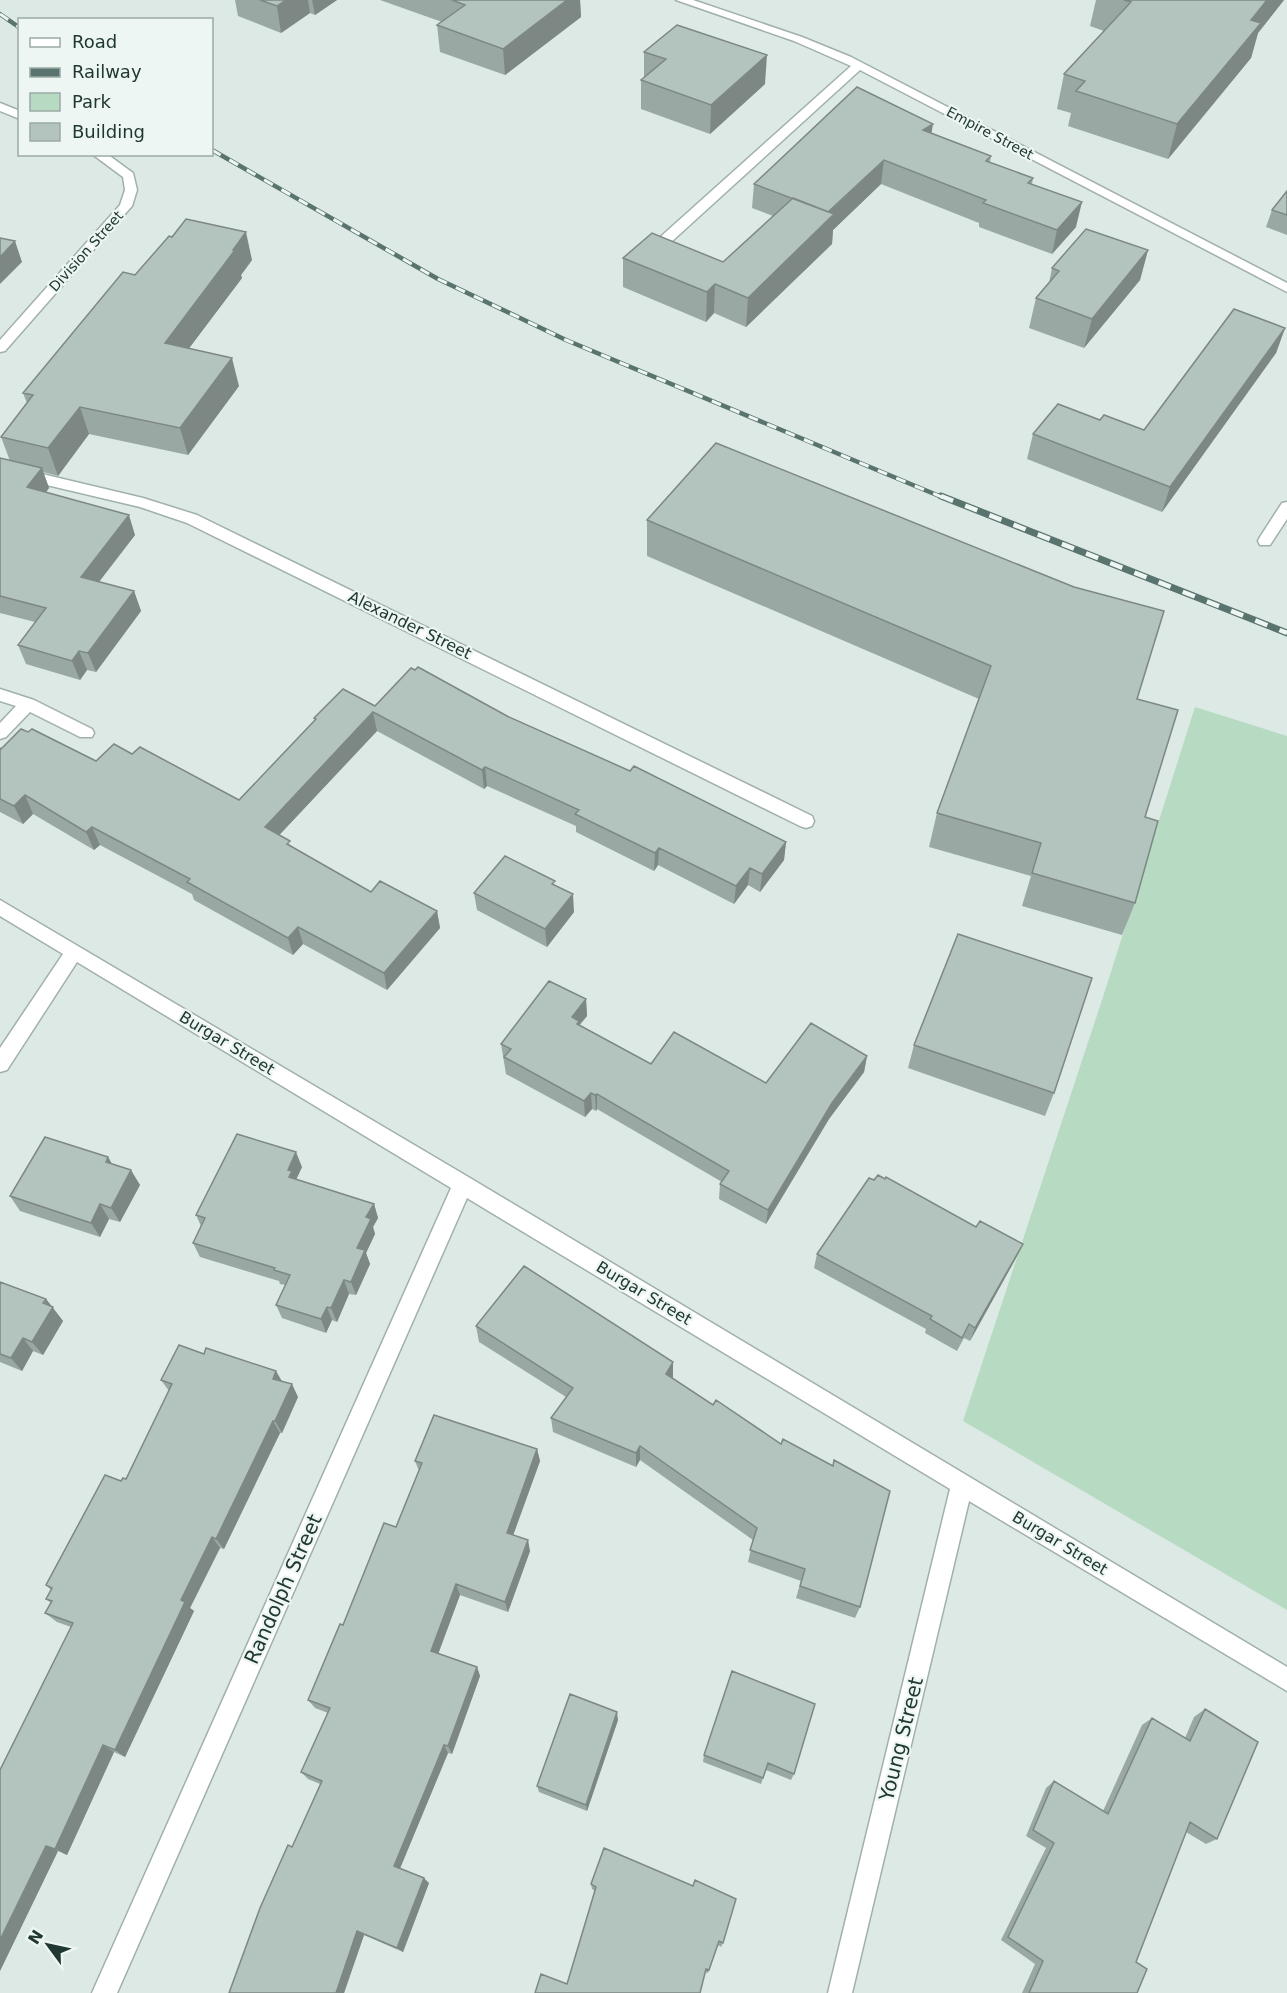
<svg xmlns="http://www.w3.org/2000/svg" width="1287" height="1993" font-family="'DejaVu Sans',sans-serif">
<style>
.green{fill:#b6dac2}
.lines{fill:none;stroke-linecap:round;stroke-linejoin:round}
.minor-casing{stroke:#a1b0ab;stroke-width:3}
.minor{fill:#fff;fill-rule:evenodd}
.rail-far1-casing{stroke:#59746e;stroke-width:4.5}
.rail-casing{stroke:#59746e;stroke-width:7}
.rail-far1{stroke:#edf6f2;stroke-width:3;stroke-dasharray:10;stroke-linecap:butt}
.rail{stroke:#edf6f2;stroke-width:4.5;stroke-dasharray:13;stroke-linecap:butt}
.wall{fill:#9aa8a3}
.shaded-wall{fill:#7d8884}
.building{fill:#b3c3bd;stroke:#7d8884;stroke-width:1.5}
.labels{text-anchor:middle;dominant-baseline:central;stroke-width:4.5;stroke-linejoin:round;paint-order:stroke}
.far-street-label{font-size:14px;fill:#203832;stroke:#edf6f2}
.street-label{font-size:16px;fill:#203832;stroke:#edf6f2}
.near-street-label{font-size:20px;fill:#203832;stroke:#edf6f2}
</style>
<rect width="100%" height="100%" fill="#dde9e4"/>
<path class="green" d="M 1195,707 L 1287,736 L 1287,1610 L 963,1421 L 1103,997 Z"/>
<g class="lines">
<g class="minor-casing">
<path id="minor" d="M 676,0 L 693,0 L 802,37 L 851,57 L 1287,283 L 1287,292 L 860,70 L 658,254 L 648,254 L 647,251 L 648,248 L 851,66 L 794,41 Z
M 0,103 L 20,111 L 20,119 L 0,111 Z
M 92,154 L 107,154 L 133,173 L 137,190 L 132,206 L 5,351 L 0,352 L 0,340 L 120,205 L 125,190 L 123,177 Z
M 0,464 L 143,498 L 197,515 L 812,816 L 814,821 L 812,826 L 806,828 L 800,826 L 187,523 L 140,507 L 0,474 Z
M 1287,502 L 1287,519 L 1270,545 L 1260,545 L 1258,541 L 1260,537 L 1282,503 Z
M 0,689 L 34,700 L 92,729 L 94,733 L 92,737 L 80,737 L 30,712 L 6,737 L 0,739 L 0,723 L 16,706 L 0,701 Z
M 0,900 L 470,1178 L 1287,1667 L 1287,1691 L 969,1501 L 852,1993 L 828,1993 L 950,1489 L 467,1198 L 117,1993 L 92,1993 L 451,1188 L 77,962 L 7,1070 L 0,1072 L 0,1048 L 63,954 L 0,916 Z"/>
</g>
<use href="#minor" class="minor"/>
<g class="rail-far1-casing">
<path id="rail-far1" d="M 0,14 L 20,28
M 212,150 L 438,279 L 566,340 L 944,498"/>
</g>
<g class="rail-casing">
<path id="rail" d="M 941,496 L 1287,633"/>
</g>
<use href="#rail-far1" class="rail-far1"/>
<use href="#rail" class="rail"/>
</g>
<path class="wall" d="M 235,0 L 337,0 L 315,15 L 310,13 L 281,33 L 238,16 Z
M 380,0 L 580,0 L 581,17 L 505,75 L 440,52 L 437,25 L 442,22 Z
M 1096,0 L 1284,0 L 1258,33 L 1251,58 L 1168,159 L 1068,126 L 1071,113 L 1057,109 L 1064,74 L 1104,31 L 1090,26 Z
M 644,52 L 765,84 L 710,134 L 641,109 L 641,80 L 644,78 Z
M 931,133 L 991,156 L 990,162 L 1033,178 L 1032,184 L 1076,227 L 1052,254 L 979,227 L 979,223 L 881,184 L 833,230 L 832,244 L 746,327 L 714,313 L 706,322 L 623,287 L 623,258 L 723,262 L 773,216 L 752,208 L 754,184 Z
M 1287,191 L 1287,235 L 1266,227 L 1272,210 Z
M 1148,250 L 1140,280 L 1084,348 L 1029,328 L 1036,298 L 1049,283 L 1052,268 Z
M 252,260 L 241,275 L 242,278 L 189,348 L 239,386 L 188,455 L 89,434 L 58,476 L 43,472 L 49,488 L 46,492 L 135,535 L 99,582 L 134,591 L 141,611 L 96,672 L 87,670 L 80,680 L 26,664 L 18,645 L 35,622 L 0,613 L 0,458 L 10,461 L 1,437 L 27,403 L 23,393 L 135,275 Z
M 1285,328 L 1276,353 L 1162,512 L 1027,459 L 1033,434 L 1100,420 L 1144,430 Z
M 647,520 L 1137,699 L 1145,817 L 1135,903 L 1122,935 L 1022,906 L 1031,876 L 929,847 L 937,813 L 979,699 L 647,556 Z
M 375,706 L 507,716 L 786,842 L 784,860 L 760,892 L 748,885 L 734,904 L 658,865 L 654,871 L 576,832 L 576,826 L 487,786 L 484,789 L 377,731 L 279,835 L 292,847 L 371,892 L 437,911 L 440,928 L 387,990 L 303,944 L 293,955 L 194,900 L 192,894 L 100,845 L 94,850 L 33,814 L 23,824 L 0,812 L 0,748 L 96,761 L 132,754 L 239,800 L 314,721 L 314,718 Z
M 474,893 L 574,912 L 547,947 L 477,910 Z
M 586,999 L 587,1016 L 580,1025 L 651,1064 L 766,1083 L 867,1056 L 864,1072 L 829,1119 L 766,1224 L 719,1199 L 720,1184 L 722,1182 L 597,1109 L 596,1111 L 592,1109 L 585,1117 L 506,1074 L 501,1044 Z
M 914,1045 L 1054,1093 L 1045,1116 L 908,1068 Z
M 108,1157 L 112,1164 L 140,1185 L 120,1222 L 109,1219 L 100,1237 L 20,1211 L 10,1196 Z
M 302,1167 L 296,1179 L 374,1204 L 378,1218 L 373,1227 L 375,1234 L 366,1253 L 370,1264 L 356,1295 L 349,1294 L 337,1322 L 332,1320 L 326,1333 L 282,1318 L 276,1305 L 286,1285 L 280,1284 L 279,1281 L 200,1257 L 193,1243 L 201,1226 L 196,1215 Z
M 885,1179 L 976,1227 L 1023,1244 L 1016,1258 L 970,1341 L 964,1338 L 957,1351 L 925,1333 L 926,1329 L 814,1268 L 817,1254 L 874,1180 Z
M 0,1282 L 46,1299 L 63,1321 L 43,1355 L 33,1351 L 22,1371 L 0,1362 Z
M 476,1326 L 673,1377 L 672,1378 L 860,1607 L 855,1618 L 796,1598 L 801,1581 L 748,1562 L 753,1540 L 640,1460 L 636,1467 L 553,1432 L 551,1418 L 566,1397 L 479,1342 Z
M 161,1380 L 282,1381 L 298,1397 L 282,1433 L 280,1433 L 224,1549 L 220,1548 L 190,1608 L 194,1611 L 125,1757 L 114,1752 L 67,1855 L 58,1851 L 0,1971 L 71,1627 L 57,1622 L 45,1613 L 51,1603 L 46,1599 L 51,1590 L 46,1585 L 121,1481 L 126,1479 L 169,1391 Z
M 537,1449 L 540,1461 L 513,1535 L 530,1551 L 508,1612 L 460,1595 L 438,1653 L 477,1667 L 480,1676 L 452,1754 L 448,1753 L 400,1868 L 429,1883 L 403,1952 L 364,1935 L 344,1993 L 229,1993 L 320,1784 L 308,1779 L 301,1772 L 328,1713 L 315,1708 L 308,1700 L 343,1625 L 396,1527 L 419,1471 L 415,1461 Z
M 732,1671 L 794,1774 L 791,1780 L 766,1770 L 761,1784 L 703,1762 L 704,1755 Z
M 1205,1709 L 1217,1839 L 1206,1844 L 1186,1832 L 1136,1962 L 1137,1993 L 1022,1993 L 1035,1964 L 1001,1940 L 1046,1848 L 1026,1836 L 1046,1788 L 1054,1781 L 1103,1811 L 1142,1725 L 1152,1718 L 1185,1738 L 1194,1717 Z
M 618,1720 L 587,1811 L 539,1792 L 537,1786 Z
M 591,1884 L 723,1943 L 721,1947 L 718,1945 L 708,1973 L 705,1972 L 567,1984 L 595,1891 L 592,1889 Z"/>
<path class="shaded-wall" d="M 286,0 L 308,0 L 310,13 L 281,33 L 277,6 Z
M 312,0 L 337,0 L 315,15 Z
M 567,0 L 580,0 L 581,17 L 505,75 L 503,49 Z
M 1267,0 L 1284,0 L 1258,33 L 1251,58 L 1168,159 L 1177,124 L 1251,20 Z
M 767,55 L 765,84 L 710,134 L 711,105 Z
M 933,124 L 929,148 L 923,130 Z
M 884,160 L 881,184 L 833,230 L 832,244 L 746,327 L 748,298 L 828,213 Z
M 1082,202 L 1076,227 L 1052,254 L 1057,230 Z
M 246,232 L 252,260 L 241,275 L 242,278 L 172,371 L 165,343 Z
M 15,241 L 22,262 L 0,284 L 0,257 Z
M 1148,250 L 1140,280 L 1084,348 L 1092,319 Z
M 715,284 L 714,313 L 706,322 L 707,292 Z
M 1285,328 L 1276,353 L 1162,512 L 1170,487 Z
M 232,358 L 239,386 L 188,455 L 180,428 Z
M 80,407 L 89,434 L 58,476 L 48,448 Z
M 42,468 L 49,488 L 35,507 L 27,487 Z
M 129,515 L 135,535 L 88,596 L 81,577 Z
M 134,591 L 141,611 L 96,672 L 88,653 Z
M 79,651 L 87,670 L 80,680 L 72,661 Z
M 373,712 L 377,731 L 270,845 L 265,827 Z
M 485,767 L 487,786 L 484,789 L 482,770 Z
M 25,795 L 33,814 L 23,824 L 14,806 Z
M 92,827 L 100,845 L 94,850 L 86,832 Z
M 786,842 L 784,860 L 760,892 L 762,874 Z
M 659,848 L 658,865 L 654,871 L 655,853 Z
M 750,868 L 748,885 L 734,904 L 736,886 Z
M 573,894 L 574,912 L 547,947 L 545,929 Z
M 437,911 L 440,928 L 387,990 L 384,973 Z
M 298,927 L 303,944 L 293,955 L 288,938 Z
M 586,999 L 587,1016 L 579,1025 L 580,1037 L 572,1017 Z
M 867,1056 L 864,1072 L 829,1119 L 766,1224 L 768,1210 L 832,1103 Z
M 591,1093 L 592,1109 L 585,1117 L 584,1101 Z
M 597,1094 L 597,1109 L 596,1111 L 595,1095 Z
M 296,1152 L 302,1167 L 296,1180 L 289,1177 L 288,1170 Z
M 108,1157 L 117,1173 L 106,1162 Z
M 131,1170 L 140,1185 L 120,1222 L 111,1208 Z
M 100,1204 L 109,1219 L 100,1237 L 91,1223 Z
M 374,1204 L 378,1218 L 373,1227 L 375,1234 L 366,1253 L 370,1264 L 356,1295 L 351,1282 L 357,1248 L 366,1217 Z
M 1023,1244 L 1016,1258 L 970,1341 L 975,1328 Z
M 344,1280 L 349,1294 L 337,1322 L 331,1308 Z
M 46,1299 L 63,1321 L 43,1355 L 32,1342 Z
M 327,1307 L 332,1320 L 326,1333 L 321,1319 Z
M 23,1338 L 33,1351 L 22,1371 L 11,1358 Z
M 673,1362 L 673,1377 L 665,1389 L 666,1374 Z
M 276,1371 L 283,1383 L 273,1379 Z
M 292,1384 L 298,1397 L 282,1433 L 275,1421 Z
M 273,1421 L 280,1433 L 224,1549 L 216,1539 Z
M 640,1446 L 640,1460 L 636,1467 L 636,1453 Z
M 537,1449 L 540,1461 L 510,1544 L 507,1533 Z
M 212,1537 L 220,1548 L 190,1608 L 194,1611 L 125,1757 L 115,1750 L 181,1600 Z
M 528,1540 L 530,1551 L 508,1612 L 505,1602 Z
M 456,1584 L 460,1595 L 436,1660 L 431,1651 Z
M 477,1667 L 480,1676 L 452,1754 L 448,1746 Z
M 617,1712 L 618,1720 L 587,1811 L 586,1805 Z
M 103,1745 L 114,1752 L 67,1855 L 55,1849 Z
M 444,1745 L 448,1753 L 399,1871 L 394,1866 Z
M 46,1846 L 58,1851 L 0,1971 L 0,1940 Z
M 424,1878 L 429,1883 L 403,1952 L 397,1948 Z
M 357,1931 L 364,1935 L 344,1993 L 336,1993 Z"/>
<path class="building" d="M 260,0 L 286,0 L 277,6 Z
M 452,0 L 567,0 L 503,49 L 437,25 L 465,5 Z
M 1124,0 L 1267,0 L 1251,20 L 1261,23 L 1177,124 L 1076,91 L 1085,81 L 1064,74 L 1131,2 Z
M 677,25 L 767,55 L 711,105 L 641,80 L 666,59 L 644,52 Z
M 857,87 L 933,124 L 923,130 L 991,156 L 986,161 L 1033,178 L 1028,183 L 1082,202 L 1057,230 L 983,203 L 986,200 L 884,160 L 828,212 L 754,184 Z
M 1287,191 L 1287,215 L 1272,210 Z
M 793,198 L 834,214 L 748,298 L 715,284 L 707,292 L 623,258 L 652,233 L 723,262 Z
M 186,219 L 246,232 L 233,250 L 235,250 L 165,343 L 232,358 L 180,428 L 80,407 L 48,448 L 1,437 L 33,395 L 23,393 L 123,272 L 135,275 L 169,236 L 172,237 Z
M 1086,229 L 1148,250 L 1092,319 L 1036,298 L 1059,271 L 1052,268 Z
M 0,238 L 15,241 L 0,257 Z
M 1234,309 L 1285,328 L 1170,487 L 1033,434 L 1058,404 L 1100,420 L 1104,415 L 1144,430 Z
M 716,443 L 1074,587 L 1164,611 L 1137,699 L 1178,710 L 1145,817 L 1158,821 L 1135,903 L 1032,873 L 1041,843 L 937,813 L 991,666 L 647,520 Z
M 0,458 L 42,468 L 27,487 L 129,515 L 81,577 L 134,591 L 88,653 L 79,651 L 72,661 L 18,645 L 46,608 L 0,596 Z
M 418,667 L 507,716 L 630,771 L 634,766 L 786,842 L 762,874 L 750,868 L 736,886 L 659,848 L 655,853 L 575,814 L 579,810 L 485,767 L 482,770 L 373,712 L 265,827 L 290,841 L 287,844 L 371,892 L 380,881 L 437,911 L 384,973 L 298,927 L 288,938 L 187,882 L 190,879 L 92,827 L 86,832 L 25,795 L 14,806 L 0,799 L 0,748 L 1,749 L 21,729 L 28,732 L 32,729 L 96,761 L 114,744 L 132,754 L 140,747 L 239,800 L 316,719 L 314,718 L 343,689 L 375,706 L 411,668 L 415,670 Z
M 505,856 L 555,881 L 552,884 L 573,894 L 545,929 L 474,893 Z
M 958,934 L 1092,978 L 1054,1093 L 914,1045 Z
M 549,981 L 586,999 L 572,1017 L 579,1021 L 577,1024 L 651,1064 L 674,1032 L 766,1083 L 811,1023 L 867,1056 L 832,1103 L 768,1210 L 720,1184 L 729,1171 L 597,1094 L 595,1095 L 591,1093 L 584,1101 L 504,1057 L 511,1049 L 501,1044 Z
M 237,1134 L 296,1152 L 288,1170 L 292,1171 L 289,1177 L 374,1204 L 366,1217 L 371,1219 L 357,1248 L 365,1250 L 351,1282 L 344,1280 L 331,1308 L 327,1307 L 321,1319 L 276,1305 L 290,1275 L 274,1270 L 275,1268 L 193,1243 L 205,1218 L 196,1215 Z
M 45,1137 L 108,1157 L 106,1162 L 131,1170 L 111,1208 L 100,1204 L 91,1223 L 10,1196 Z
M 878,1175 L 885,1179 L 886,1177 L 976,1227 L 980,1221 L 1023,1244 L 975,1328 L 969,1324 L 962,1338 L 930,1319 L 932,1316 L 817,1254 L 869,1178 L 874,1180 Z
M 524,1266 L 673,1362 L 666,1374 L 713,1405 L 716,1400 L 781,1444 L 783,1439 L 833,1466 L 834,1460 L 890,1491 L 860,1607 L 800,1586 L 805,1569 L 750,1550 L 757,1528 L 640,1446 L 636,1453 L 551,1418 L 573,1388 L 476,1326 Z
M 0,1282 L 46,1299 L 43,1303 L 53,1307 L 32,1342 L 23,1338 L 11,1358 L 0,1354 Z
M 179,1345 L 204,1354 L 206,1348 L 276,1371 L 273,1379 L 292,1384 L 275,1421 L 273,1421 L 216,1539 L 212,1537 L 181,1600 L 185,1602 L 115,1750 L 103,1745 L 55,1849 L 46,1846 L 0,1940 L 0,1770 L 73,1623 L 45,1613 L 52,1601 L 46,1599 L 52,1588 L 46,1585 L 105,1475 L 121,1481 L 123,1478 L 126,1479 L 172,1384 L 161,1380 Z
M 434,1415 L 537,1449 L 507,1533 L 528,1540 L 505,1602 L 456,1584 L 431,1651 L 477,1667 L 448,1746 L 444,1745 L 394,1866 L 424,1878 L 397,1948 L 357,1931 L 336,1993 L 229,1993 L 260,1908 L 288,1845 L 292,1847 L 322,1781 L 301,1772 L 330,1708 L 308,1700 L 340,1624 L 343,1625 L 384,1523 L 396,1527 L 422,1463 L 415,1461 Z
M 732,1671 L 815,1704 L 794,1774 L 768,1763 L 763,1778 L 704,1755 Z
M 570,1694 L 617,1712 L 586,1805 L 537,1786 Z
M 1205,1709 L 1258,1742 L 1217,1839 L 1190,1822 L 1136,1962 L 1147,1969 L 1137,1993 L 1029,1993 L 1043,1961 L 1008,1937 L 1054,1843 L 1033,1830 L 1054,1781 L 1108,1814 L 1152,1718 L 1190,1741 Z
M 604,1848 L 693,1886 L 695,1880 L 736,1899 L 723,1943 L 719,1941 L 709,1970 L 706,1969 L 700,1993 L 535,1993 L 541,1974 L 567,1984 L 596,1887 L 591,1884 Z"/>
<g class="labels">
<g class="far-street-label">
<text transform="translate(990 133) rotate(28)">Empire Street</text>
<text transform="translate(86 251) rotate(-48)">Division Street</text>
</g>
<g class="street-label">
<text transform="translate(410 625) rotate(26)">Alexander Street</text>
<text transform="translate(227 1043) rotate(31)">Burgar Street</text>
<text transform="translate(644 1293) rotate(31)">Burgar Street</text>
<text transform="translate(1060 1543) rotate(31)">Burgar Street</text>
</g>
<g class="near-street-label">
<text transform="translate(283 1589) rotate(-66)">Randolph Street</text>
<text transform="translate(901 1739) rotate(-76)">Young Street</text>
</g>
</g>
<rect x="18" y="18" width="195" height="138" fill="#edf6f2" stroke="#9baaa5" stroke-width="1.5"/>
<rect x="30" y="38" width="30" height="9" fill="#ffffff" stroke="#9baaa5" stroke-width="1.5"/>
<text x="72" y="48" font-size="18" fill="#203832">Road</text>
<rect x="30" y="68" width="30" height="9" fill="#59746e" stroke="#9baaa5" stroke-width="1.5"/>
<text x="72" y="78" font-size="18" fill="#203832">Railway</text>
<rect x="30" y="93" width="30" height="18" fill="#b6dac2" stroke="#9baaa5" stroke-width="1.5"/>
<text x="72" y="108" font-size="18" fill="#203832">Park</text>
<rect x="30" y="123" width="30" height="18" fill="#b3c3bd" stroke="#9baaa5" stroke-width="1.5"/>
<text x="72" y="138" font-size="18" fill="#203832">Building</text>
<g transform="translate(48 1945) rotate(303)" stroke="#edf6f2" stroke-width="4.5" paint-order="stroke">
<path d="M0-4.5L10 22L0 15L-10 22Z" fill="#203832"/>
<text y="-9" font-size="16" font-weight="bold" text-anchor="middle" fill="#203832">N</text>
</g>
</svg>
